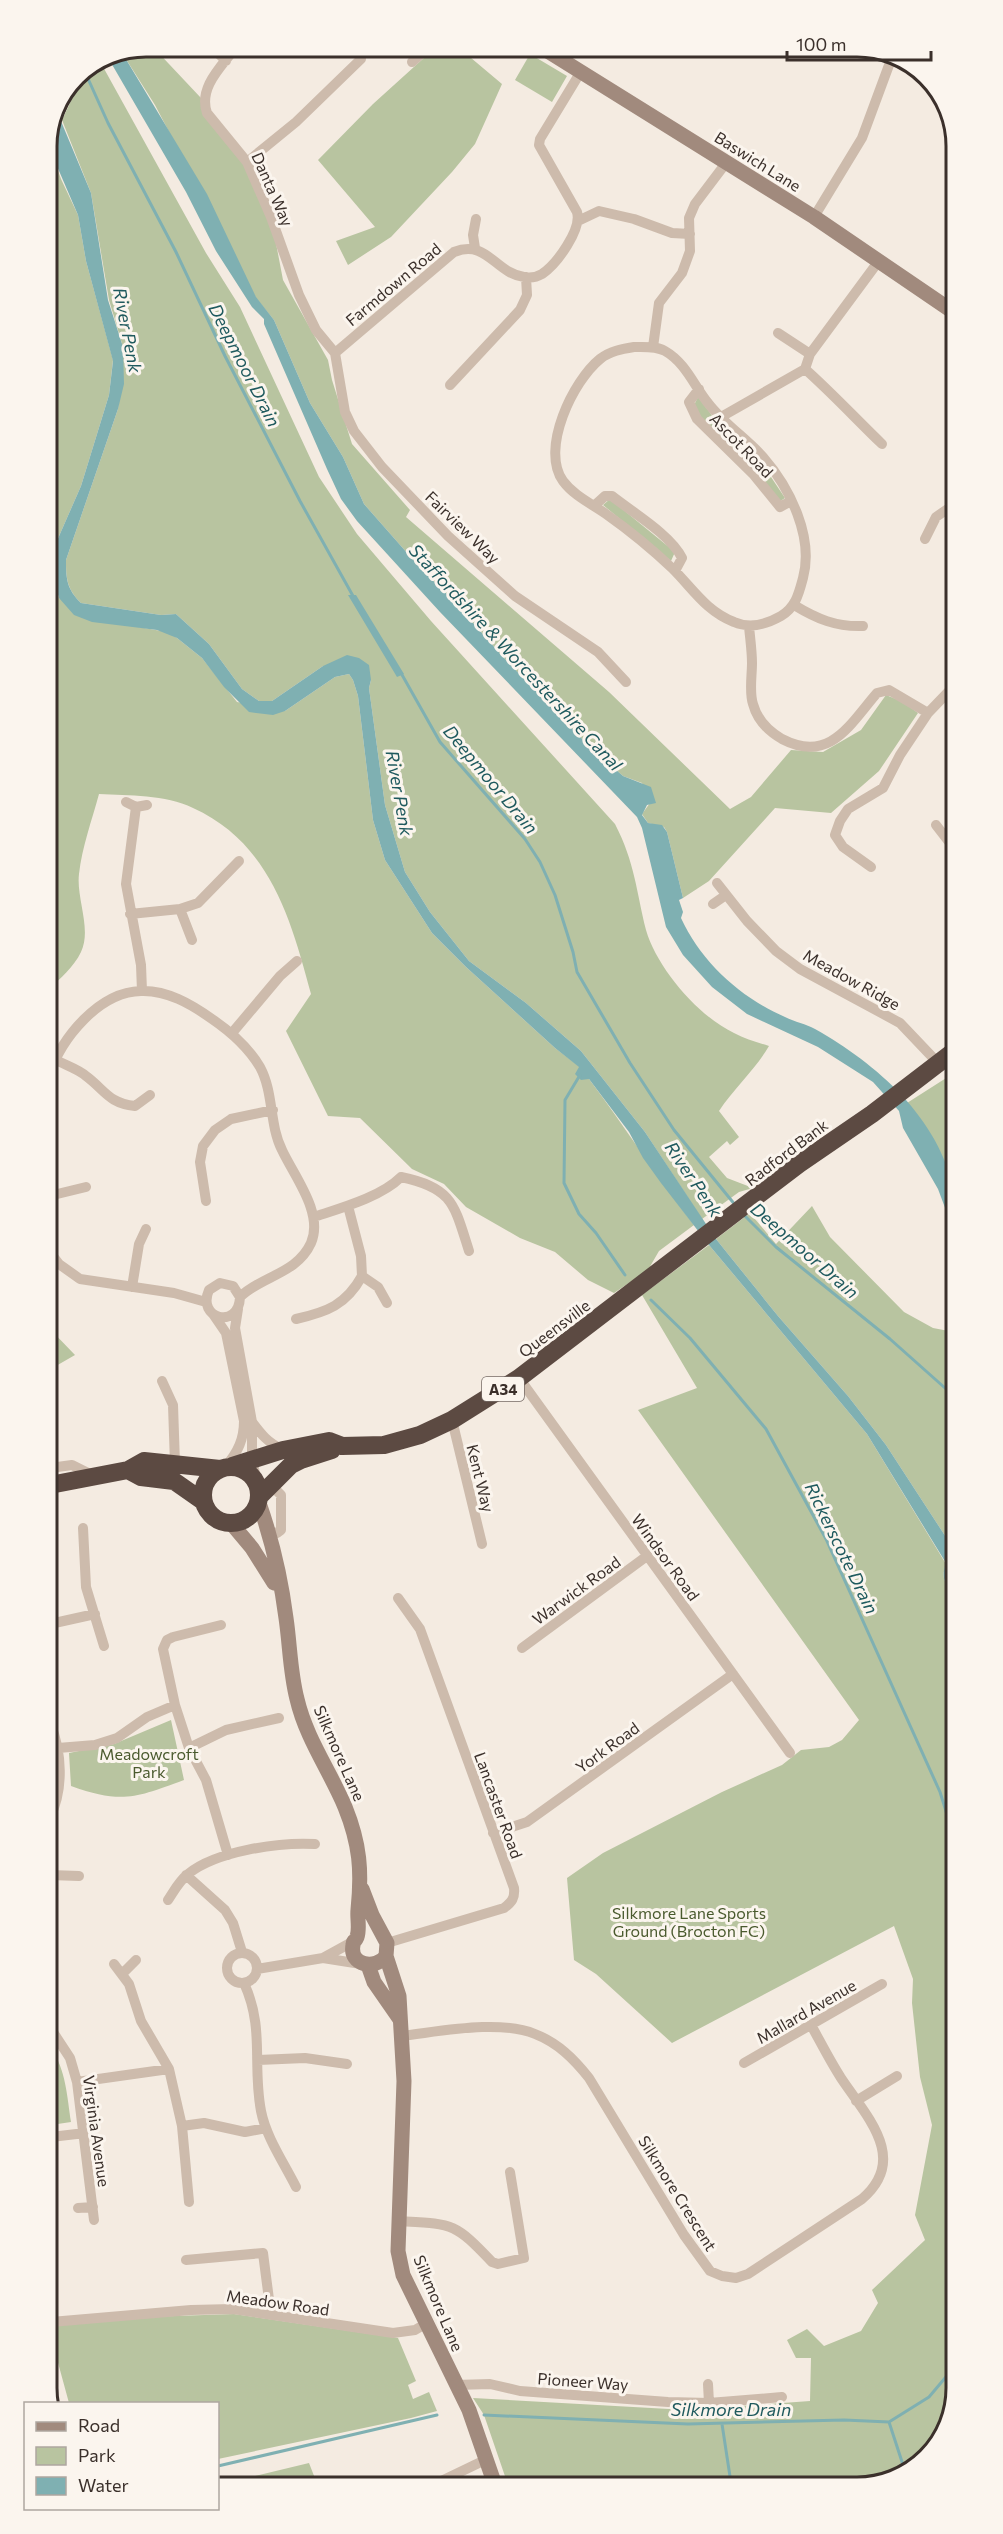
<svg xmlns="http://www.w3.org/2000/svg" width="1003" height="2534" font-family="Commissioner,sans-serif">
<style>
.green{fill:#b8c4a0}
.water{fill:#7fb0b2}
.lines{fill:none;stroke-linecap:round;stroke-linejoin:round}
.stream{stroke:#7fb0b2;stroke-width:3}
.street{stroke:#cdbbac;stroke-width:10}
.secondary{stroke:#a18a7d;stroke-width:15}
.highway{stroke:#5c4a42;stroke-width:18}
.rail-casing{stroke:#3b302b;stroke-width:5}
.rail{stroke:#fbf5ee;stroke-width:3;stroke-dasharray:9;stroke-linecap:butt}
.labels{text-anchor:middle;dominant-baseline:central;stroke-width:6;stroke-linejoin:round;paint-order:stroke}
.shield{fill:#fbf5ee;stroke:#756b66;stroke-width:1.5}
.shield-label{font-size:15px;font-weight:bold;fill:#3b302b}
.street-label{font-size:16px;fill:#3b302b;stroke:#fbf5ee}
.park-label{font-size:16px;fill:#4a5a2e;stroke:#fbf5ee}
.water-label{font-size:18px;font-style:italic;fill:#1f5a5e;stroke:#fbf5ee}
.rim{fill:none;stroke:#3b302b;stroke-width:3}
</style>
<rect width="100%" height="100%" fill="#f4ebe1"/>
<path class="green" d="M 146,47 L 153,47 L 201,98 L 247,162 L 271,217 L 283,280 L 328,360 L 332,380 L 352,444 L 410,510 L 406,517 L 609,692 L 730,809 L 751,797 L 791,750 L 823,752 L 861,730 L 886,695 L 903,702 L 918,713 L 879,771 L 831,813 L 775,808 L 709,881 L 683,898 L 667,832 L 664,827 L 648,823 L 642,814 L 650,803 L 642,783 L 623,776 L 589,746 L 503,657 L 452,599 L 423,571 L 364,504 L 343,457 L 310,403 L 274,320 L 256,298 L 155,105 L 124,56 Z
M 436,47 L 458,47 L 502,84 L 475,144 L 452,172 L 391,237 L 348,265 L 336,241 L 375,227 L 318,160 L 373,104 Z
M 530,54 L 567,76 L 552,102 L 515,80 Z
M 102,65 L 206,253 L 240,307 L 319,477 L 357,534 L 431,621 L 615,824 C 635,863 636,890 646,930 C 657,968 698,1016 734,1033 C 745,1039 757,1042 769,1046 C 755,1070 734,1088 719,1111 L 739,1137 L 730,1145 L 727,1141 L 709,1157 L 727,1178 L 753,1188 L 739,1192 L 702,1219 L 645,1132 L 581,1051 L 526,1003 L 469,961 L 430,912 L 405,872 L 385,805 L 369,688 L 371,680 L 323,666 L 272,701 L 259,701 L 242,689 L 209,644 L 176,614 L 161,615 L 81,603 C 67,589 66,579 66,560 L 118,409 L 123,347 L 109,300 L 91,193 L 62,120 L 85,71 Z
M 50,148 L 61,179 L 78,215 L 86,261 L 113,360 L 109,395 L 81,486 L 56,543 L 51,571 L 59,598 L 127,625 L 167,632 L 177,638 L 202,658 L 237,702 L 285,711 L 335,677 L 349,674 L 353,680 L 358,696 L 373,820 L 385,860 L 432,933 L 466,967 L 555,1048 L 580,1067 L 581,1079 L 589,1079 C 625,1127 657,1177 694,1225 L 659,1251 L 648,1270 L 614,1293 L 588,1280 L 555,1252 L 520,1238 L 466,1207 L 444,1184 L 412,1169 L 360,1118 L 328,1116 L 286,1031 L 311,994 C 291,919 270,843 193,808 C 165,794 129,796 99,794 C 92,820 82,847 79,874 C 76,898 92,929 81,952 C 74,967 60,978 49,990 L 47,197 L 53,179 C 46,168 45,160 50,148 Z
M 698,397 L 714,418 L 765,468 L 785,498 L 779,502 L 703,420 L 694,405 Z
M 610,499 L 675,552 L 671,561 L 603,505 Z
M 954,1073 L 954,1192 C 942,1157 930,1131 907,1103 Z
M 812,1206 L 830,1237 L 904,1312 L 933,1328 L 954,1332 L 955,1551 L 886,1445 L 848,1396 L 778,1316 L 716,1239 L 750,1213 L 776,1244 Z
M 709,1245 L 867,1434 L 946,1564 C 941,1577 944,1584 955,1594 L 956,2388 L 936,2448 L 889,2482 L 508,2485 L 484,2415 L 473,2398 L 687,2410 L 810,2401 L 811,2358 L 796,2358 L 787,2340 L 807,2329 L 824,2346 L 861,2331 L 878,2303 L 872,2290 L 925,2240 L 915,2215 L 932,2125 L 920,2077 L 912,2003 L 913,1979 L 894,1926 L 672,2043 L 596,1974 L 574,1960 L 567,1878 L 603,1853 L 722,1792 L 782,1765 L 801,1750 L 829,1747 L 842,1740 L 859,1720 L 638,1410 L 697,1388 L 642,1295 Z
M 49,1328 L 75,1355 L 49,1370 Z
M 171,1720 L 184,1780 C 135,1798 122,1804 71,1786 L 69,1753 L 114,1744 Z
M 51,2048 C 66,2070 67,2096 71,2122 L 51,2125 Z
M 234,2314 L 398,2338 L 416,2381 L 408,2385 L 413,2399 L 429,2392 L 437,2411 L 411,2418 L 218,2459 L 218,2404 L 69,2403 L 51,2337 L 51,2326 L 145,2317 Z
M 309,2463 L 318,2486 L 218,2487 L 218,2485 Z"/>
<path class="water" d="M 124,56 L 207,194 L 256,297 L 274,320 L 310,403 L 343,457 L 364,504 L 423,571 L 452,599 L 503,657 L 589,746 L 623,776 L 651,787 L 656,803 L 647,805 L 642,815 L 648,823 L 662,825 L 667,832 L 683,898 L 679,900 L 683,912 L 681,918 C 701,962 741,998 785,1017 C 795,1022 806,1024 815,1029 C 877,1064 939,1118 954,1191 C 957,1208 954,1229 954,1246 L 947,1213 L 938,1189 L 903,1128 L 899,1111 L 873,1082 L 818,1047 L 747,1014 L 712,987 L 683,955 L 666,927 L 642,828 L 637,817 L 440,612 L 357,521 L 341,499 L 327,469 L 264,324 L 264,319 L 252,307 L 216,251 L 186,192 L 110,61 Z
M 58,114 L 91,193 L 108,300 L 123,347 L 124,384 L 118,409 L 66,560 C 66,580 67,589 81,603 L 161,615 L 176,614 L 209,644 L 242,689 L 259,701 L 272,701 L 323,666 L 347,655 L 359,658 L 369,665 L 371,680 L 369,688 L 385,805 L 405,872 L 430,912 L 469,961 L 526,1003 L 581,1051 L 645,1132 L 716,1239 L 778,1316 L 848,1396 L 886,1445 L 955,1551 L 955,1594 C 944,1584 941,1577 946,1563 L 867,1434 L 709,1245 L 661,1183 L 643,1158 L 629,1132 L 589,1079 L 581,1080 L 575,1074 L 579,1067 L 555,1048 L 466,967 L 432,933 L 385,860 L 373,820 L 358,696 L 353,680 L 349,674 L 335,677 L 285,711 L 273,715 L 249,712 L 224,687 L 202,658 L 177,638 L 157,630 L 92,622 L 74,615 L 59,598 L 51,571 L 56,543 L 81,486 L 109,395 L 113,361 L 86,261 L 78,215 L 47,143 Z
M 348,595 L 356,595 L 404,674 L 397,677 Z"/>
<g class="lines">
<path class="stream" d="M 85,72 L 108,123 L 176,252 L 225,356 L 300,501 L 353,596
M 401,673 L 440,742 L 525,839 L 540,862 L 555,895 L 573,952 L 577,972 L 630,1063 L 674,1130 L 736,1206
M 580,1075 L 565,1100 L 564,1183 L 579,1214 L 596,1233 L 625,1275
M 744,1215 L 776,1247 L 890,1339 L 954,1396
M 651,1300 L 690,1338 L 766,1429 L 826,1539 L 940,1792 L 955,1840
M 484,2415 L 688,2424 L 844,2420 L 889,2422 L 929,2397 L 956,2365
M 889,2422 L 905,2471
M 722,2424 L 731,2483
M 218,2466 L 437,2415"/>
<path class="street" d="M 212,47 L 226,61
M 236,47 C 222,66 198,87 207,113 L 247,162 L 271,217 L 299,295 L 316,330 L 335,353
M 894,58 L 923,74
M 412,62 L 428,47
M 247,162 L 296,122 L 361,59
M 814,217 L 862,138 L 892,57
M 580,220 L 599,211 L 634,219 L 672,233 L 690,234
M 475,248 L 473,235 L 476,219
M 778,333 L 810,354
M 634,347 C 644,347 656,346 665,351 C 686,363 694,386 708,403 C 724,424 746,438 763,457 C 790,488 814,537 803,578 C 799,593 796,607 781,616 C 767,624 750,629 734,622 C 706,611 693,589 673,569 C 652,549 630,531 606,514 C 592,504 574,496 563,481 C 540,449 573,381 600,359 C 610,351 622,349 634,347 Z
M 653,347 L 659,303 L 682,273 L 690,251 L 689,218 L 695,204 L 726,163
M 335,353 L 454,252 C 487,239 495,273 524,277 C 530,278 537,277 542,274 C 557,264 582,229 577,212 L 539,145 L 540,139 L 580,73
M 335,353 L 345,412 L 354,431 L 382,467 L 448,536 L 515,596 L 598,652 L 626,682
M 805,369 C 832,393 856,419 882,444
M 450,385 L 520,310 L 527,295 L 526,277
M 699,389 L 689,402 L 697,419 L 754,475 L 780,507 L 791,501
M 721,417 L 805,369 L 810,354 L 878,262
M 594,506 L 605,496 L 612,496 C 632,512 671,535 682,558 L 675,571
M 925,539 L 936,517 L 952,506
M 794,605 C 817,619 836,627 863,626
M 749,626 C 750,638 752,651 752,663 C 752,676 749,692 753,704 C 757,719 768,731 782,739 C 830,764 850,724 877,693 L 889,690 L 928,713
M 126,802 L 136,807 L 147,805
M 136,807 L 126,884 L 141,965 L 142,991
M 936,825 L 953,847
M 871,867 L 843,847 L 835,835 L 840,821 L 848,809 L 883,788 L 900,755 L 928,713 L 953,687
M 717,883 L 747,921 L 776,951 L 800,969 L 900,1023 L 938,1063
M 713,904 L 726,895
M 180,909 L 192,940
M 130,914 L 180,909 L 198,903 L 239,861
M 232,1033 L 280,976 L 297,961
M 56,1060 C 65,1065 78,1069 86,1076 C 105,1090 108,1103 135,1106 L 150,1095
M 49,1076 C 61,1038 99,992 141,991 C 167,990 191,1004 212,1019 C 231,1032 248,1047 260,1067 C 274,1093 269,1124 282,1150 C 294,1176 324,1213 311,1243 C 297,1274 261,1276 240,1297 C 239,1330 196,1319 209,1290 L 220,1283 L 233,1286 L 240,1297
M 49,1196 L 86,1187
M 206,1201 L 200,1162 L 203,1146 L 215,1130 L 231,1119 L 273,1110
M 348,1206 L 361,1256 L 362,1276
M 314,1217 C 341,1208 381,1197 401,1177 C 453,1188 454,1204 469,1251
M 49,1251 L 59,1264 L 80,1279 L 174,1293 L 206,1302
M 362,1276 L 378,1287 L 387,1303
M 132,1287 L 139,1244 L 146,1229
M 238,1309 L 235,1328 L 252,1422 L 252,1455 L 256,1481
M 213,1314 L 226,1333 L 244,1421 C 244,1439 238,1452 226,1466
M 296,1319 C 327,1312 346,1305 362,1276
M 519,1378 L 790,1753
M 162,1381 L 173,1405 L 175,1464
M 452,1420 L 482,1544
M 252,1422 C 261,1434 268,1443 282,1449
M 50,1468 L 72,1465 L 92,1475
M 265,1491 L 276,1490 L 281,1495 L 281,1530 L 277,1533 L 269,1531
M 83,1528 L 86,1587 L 104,1646
M 50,1624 L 95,1614
M 221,1625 L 173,1637 L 167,1640 L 163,1649 L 175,1705 L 189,1748 L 206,1780 L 228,1855
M 522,1648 L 647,1556
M 50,1723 C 62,1752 64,1789 50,1817
M 58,1748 L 95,1745 L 117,1738 L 147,1717 L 175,1705
M 189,1748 L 226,1730 L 279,1718
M 493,1833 L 527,1822 L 733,1674
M 50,1875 L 79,1876
M 186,1875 L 225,1910 L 233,1923 L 242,1952
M 168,1900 C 174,1891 179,1881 188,1874 C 216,1851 279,1842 315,1844
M 387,1943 L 504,1908 C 512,1902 515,1898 514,1888 L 420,1629 L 398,1598
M227 1968a15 15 0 1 1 30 0a15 15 0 1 1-30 0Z
M 323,1958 L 361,1964
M 114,1964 L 129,1984 L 141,2021 L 169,2069 L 182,2126 L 189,2202
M 257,1969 L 323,1958 L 354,1941
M 123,1973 L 136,1960
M 244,1983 C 265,2029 252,2064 261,2111 C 266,2137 284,2163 296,2187
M 51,2029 L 70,2058 L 77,2082 L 94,2220
M 400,2036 C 438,2032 499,2019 535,2034 C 558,2043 574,2059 589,2078 L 684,2235 L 710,2271 L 722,2276 L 736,2278 L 748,2274 L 862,2199 C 909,2159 867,2117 841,2078 C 830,2061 821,2043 811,2025
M 258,2060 L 305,2058 L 347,2064
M 744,2063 L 882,1984
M 77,2082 L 169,2069
M 856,2101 L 897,2076
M 182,2126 L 204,2123 L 245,2132 L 266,2128
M 51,2137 L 85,2133
M 78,2208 L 93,2207
M 398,2221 C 453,2224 454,2222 492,2262 L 498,2264 L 524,2258 L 510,2172
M 186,2260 L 263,2253 L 271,2315
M 51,2322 L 191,2310 L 233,2309 L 393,2333 L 415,2330 L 427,2323
M 708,2384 L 709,2403
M 455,2385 L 490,2384 L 520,2391 L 668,2402 L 709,2403 L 782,2397
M 433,2485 L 485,2460"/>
<path class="secondary" d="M 541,47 L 814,217 L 952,311
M 259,1503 C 272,1540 281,1579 286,1618 C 290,1645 290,1672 297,1699 C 306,1738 330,1771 345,1807 C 360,1844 362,1871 358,1910 C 357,1918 360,1929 357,1937 C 354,1944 354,1938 353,1945 C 349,1966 376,1970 386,1956
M 231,1523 L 252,1548 L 274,1583
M 362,1889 L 372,1915 L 387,1943 L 386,1956 L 399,1996 L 404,2081 L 398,2251 L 403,2275 L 469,2410 L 495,2485
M 368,1965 L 374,1982 L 399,2018"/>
<path class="highway" d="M 232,1466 L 283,1450 L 329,1441 L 342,1446 L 384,1445 L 420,1435 L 452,1420 L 519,1378 L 799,1164 L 872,1114 L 953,1052
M203 1495a28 28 0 1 1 56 0a28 28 0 1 1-56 0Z
M 128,1470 L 141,1477 L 174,1481 L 204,1502
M 50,1485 L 128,1470 L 144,1461 L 220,1469
M 260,1496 L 291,1465 L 301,1460 L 332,1450"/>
<g class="rail-casing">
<path id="rail" d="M 47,146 L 80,73"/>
</g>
<use href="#rail" class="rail"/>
</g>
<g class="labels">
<rect class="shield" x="482" y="1377" width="42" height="24" rx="4.5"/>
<g class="shield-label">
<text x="503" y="1389">A34</text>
</g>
<g class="street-label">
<text transform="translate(758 161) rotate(32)">Baswich Lane</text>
<text transform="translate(273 189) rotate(66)">Danta Way</text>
<text transform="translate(393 284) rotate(-40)">Farmdown Road</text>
<text transform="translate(742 445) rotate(46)">Ascot Road</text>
<text transform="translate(463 527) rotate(44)">Fairview Way</text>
<text transform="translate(852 979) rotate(29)">Meadow Ridge</text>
<text transform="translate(786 1152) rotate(-37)">Radford Bank</text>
<text transform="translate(554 1328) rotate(-37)">Queensville</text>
<text transform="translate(481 1478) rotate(76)">Kent Way</text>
<text transform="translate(666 1557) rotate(54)">Windsor Road</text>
<text transform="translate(576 1590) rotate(-36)">Warwick Road</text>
<text transform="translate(607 1747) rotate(-36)">York Road</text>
<text transform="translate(340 1753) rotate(66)">Silkmore Lane</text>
<text transform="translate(499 1805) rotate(70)">Lancaster Road</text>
<text transform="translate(806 2011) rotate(-30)">Mallard Avenue</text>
<text transform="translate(97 2131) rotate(82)">Virginia Avenue</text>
<text transform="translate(678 2193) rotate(58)">Silkmore Crescent</text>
<text transform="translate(278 2302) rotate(8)">Meadow Road</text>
<text transform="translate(439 2303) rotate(67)">Silkmore Lane</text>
<text transform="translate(583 2381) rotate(4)">Pioneer Way</text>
</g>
<g class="park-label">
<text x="149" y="1753">Meadowcroft<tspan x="149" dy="18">Park</tspan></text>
<text x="689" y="1912">Silkmore Lane Sports<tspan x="689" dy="18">Ground (Brocton FC)</tspan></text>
</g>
<g class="water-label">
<text transform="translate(128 330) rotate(79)">River Penk</text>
<text transform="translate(245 365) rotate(63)">Deepmoor Drain</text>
<text transform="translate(516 657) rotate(47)">Staffordshire &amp; Worcestershire Canal</text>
<text transform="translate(491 779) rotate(50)">Deepmoor Drain</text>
<text transform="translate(400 793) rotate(80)">River Penk</text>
<text transform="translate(694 1179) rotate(56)">River Penk</text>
<text transform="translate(805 1250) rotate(41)">Deepmoor Drain</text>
<text transform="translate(842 1548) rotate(64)">Rickerscote Drain</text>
<text x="731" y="2409">Silkmore Drain</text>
</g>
</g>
<path d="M0 0H1003V2534H0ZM146 57H857A89 89 0 0 1 946 146V2388A89 89 0 0 1 857 2477H146A89 89 0 0 1 57 2388V146A89 89 0 0 1 146 57Z" fill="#fbf5ee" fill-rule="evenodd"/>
<path class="rim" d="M146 57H857A89 89 0 0 1 946 146V2388A89 89 0 0 1 857 2477H146A89 89 0 0 1 57 2388V146A89 89 0 0 1 146 57Z"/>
<rect x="24" y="2402" width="195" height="108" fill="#fbf5ee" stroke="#aea6a0" stroke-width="1.5"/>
<rect x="36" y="2422" width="30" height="9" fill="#a18a7d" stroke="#aea6a0" stroke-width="1.5"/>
<text x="78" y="2432" font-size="18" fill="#3b302b">Road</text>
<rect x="36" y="2447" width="30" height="18" fill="#b8c4a0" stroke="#aea6a0" stroke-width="1.5"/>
<text x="78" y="2462" font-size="18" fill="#3b302b">Park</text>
<rect x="36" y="2477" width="30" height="18" fill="#7fb0b2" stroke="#aea6a0" stroke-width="1.5"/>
<text x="78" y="2492" font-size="18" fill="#3b302b">Water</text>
<path d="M787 51v9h144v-9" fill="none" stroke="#3b302b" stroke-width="3"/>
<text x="796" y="51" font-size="18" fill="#3b302b" stroke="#fbf5ee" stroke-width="4.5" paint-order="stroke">100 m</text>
</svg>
